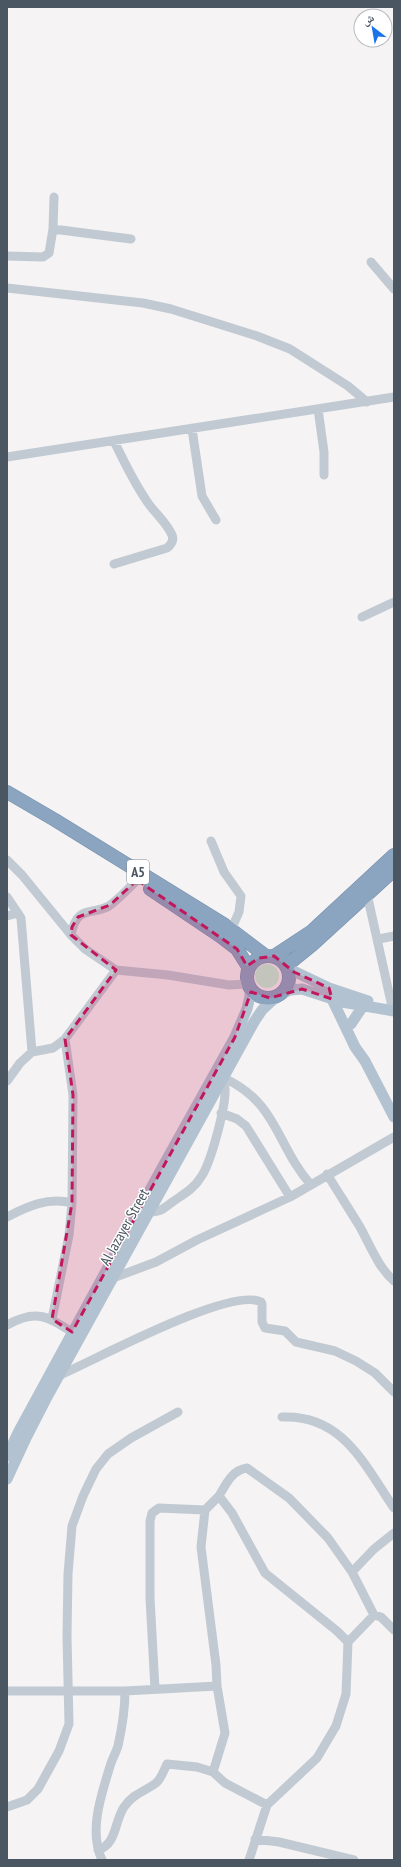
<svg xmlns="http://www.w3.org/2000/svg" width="401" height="1867" font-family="'PT Sans Narrow','Noto Naskh Arabic',sans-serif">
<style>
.green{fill:#c3f1d5}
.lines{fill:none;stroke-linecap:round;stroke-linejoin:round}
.highway-casing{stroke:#7690ad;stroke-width:14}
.minor{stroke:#c1cad2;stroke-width:9}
.major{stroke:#b3c2d1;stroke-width:11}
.highway{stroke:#8ba5c1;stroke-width:13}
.marked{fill:#c2185b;fill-opacity:0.2;stroke:#c2185b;stroke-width:3;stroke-dasharray:8 5;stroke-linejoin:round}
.labels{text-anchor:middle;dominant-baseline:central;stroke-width:3;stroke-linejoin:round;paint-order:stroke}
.shield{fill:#fff;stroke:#808990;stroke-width:1}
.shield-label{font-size:14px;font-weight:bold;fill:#4a5661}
.street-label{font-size:15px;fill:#4a5661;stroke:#fff}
</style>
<rect width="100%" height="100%" fill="#f5f3f3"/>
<path class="green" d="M255 976a12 12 0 1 1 24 0a12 12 0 1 1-24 0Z"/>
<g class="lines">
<g class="highway-casing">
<path id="highway" d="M 7,792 L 55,820 L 225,925 L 266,956
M 150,889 L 220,936 L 237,949 L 249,968
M247 977a21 21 0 1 1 42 0a21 21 0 1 1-42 0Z
M 274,956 L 312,931 L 394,855
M 286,966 L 312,945 L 394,870"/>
</g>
<path class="minor" d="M 53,229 L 131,239
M 7,256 L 43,257 L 49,253 L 53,229 L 54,197
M 371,262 L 394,289
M 7,288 L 143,303 L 171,309 L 257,336 L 290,349 L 348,386 L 367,402
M 318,409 L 324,452 L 324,475
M 192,429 L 202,496 L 216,520
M 7,457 L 394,397
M 114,564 L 167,548 C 172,544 174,540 172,535 C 167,523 155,513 148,503 C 135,484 124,462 114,441
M 362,617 L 394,602
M 211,841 L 224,872 L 241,896 L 239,912 L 231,930
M 7,860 L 22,875 L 71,935 L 85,949 L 116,970 L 168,975 L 229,985 L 248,984
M 367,894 L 393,1011
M 7,897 L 21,918 L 32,1052
M 7,916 L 18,913
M 71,935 C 77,904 91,916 109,906 C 119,899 128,889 137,880
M 379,939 L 394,936
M 224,1078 C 278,1103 276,1145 311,1185
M 7,1081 L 20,1063 L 32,1052 L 53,1048 L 65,1039 L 116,970
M 221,1113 L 237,1119 L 246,1126 L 290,1197
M 327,1174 C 338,1192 349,1209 360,1227 C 370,1245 378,1267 394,1281
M 149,1211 C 158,1214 164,1208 171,1203 C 182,1195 194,1189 201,1177 C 211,1163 226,1106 225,1089 C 225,1086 224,1083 223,1080
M 7,1217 C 28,1206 48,1197 72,1203
M 113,1278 L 156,1262 L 197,1240 L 290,1197 L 394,1137
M 52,1319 L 69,1235 L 72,1203 L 73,1095 L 65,1039
M 7,1325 C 36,1309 47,1316 72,1332
M 60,1375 C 95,1360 231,1286 261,1302 L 262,1304 L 262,1322 L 265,1328 L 285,1331 L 296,1342 L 335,1351 L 356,1361 L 375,1373 L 394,1392
M 282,1417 C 343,1414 365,1466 394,1508
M 219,1496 C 226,1484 232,1470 247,1468 L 289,1498 L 328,1538 L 352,1572 L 374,1615
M 352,1572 L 374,1549 L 394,1533
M 155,1689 L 150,1598 L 150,1521 L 152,1513 L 159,1508 L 205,1510
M 7,1691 L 125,1691 L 217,1686
M 267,1805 L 225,1783 L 213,1772 L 225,1733 L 217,1686 L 216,1665 L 201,1547 L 205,1510 L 219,1496 L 232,1513 L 265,1573 L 337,1631 L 348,1642
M 7,1807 L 27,1800 L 38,1789 L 59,1751 L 69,1724 L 67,1636 L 68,1574 L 72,1526 L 83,1496 L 96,1469 L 108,1454 L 131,1438 L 178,1412
M 255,1839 L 279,1842 L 354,1860
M 98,1850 C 117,1844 114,1822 124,1807 C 134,1793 144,1792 156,1783 C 161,1779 164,1770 167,1764 L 197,1767 L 213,1772
M 102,1860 C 88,1830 102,1793 111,1763 C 113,1758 116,1752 118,1746 C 122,1728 125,1710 125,1691
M 249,1860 L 267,1805 L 317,1758 L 336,1726 L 346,1694 L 348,1642 L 374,1615 L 381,1617 L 394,1630"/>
<path class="major" d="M 287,968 L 329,988 L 368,1001
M 329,988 L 332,999 L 355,1047 L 365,1061 L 394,1117
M 281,994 L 290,990 L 302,989 L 342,1002 L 394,1011
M 351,1024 L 363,1006
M 7,1456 L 19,1431 L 162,1168 L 235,1037 L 247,1009 L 250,996 L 250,988
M 7,1479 L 26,1438 L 47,1397 L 254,1022 L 262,1010 L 277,996"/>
<use href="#highway" class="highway"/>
</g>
<path class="marked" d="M 137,880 L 237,949 L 247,966 L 259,958 L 274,956 L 294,972 L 329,988 L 332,999 L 302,989 L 270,998 L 251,992 L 235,1037 L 72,1332 L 52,1319 L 72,1203 L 73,1095 L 65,1039 L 116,970 L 71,935 L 72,927 L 78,917 L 110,905 Z"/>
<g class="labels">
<rect class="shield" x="127" y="860" width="22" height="24" rx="3"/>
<g class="shield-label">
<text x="138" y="872">A5</text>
</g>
<g class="street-label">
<text transform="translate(124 1227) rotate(-61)">Al Jazayer Street</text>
</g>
</g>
<rect width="401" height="1867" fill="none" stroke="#4a5661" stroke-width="16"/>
<g transform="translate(373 28) rotate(329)"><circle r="19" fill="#ffffff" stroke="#b7bbc0"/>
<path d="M0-3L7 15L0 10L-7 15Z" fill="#1a73e8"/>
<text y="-6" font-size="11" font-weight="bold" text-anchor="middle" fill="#4a5661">ش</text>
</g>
</svg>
